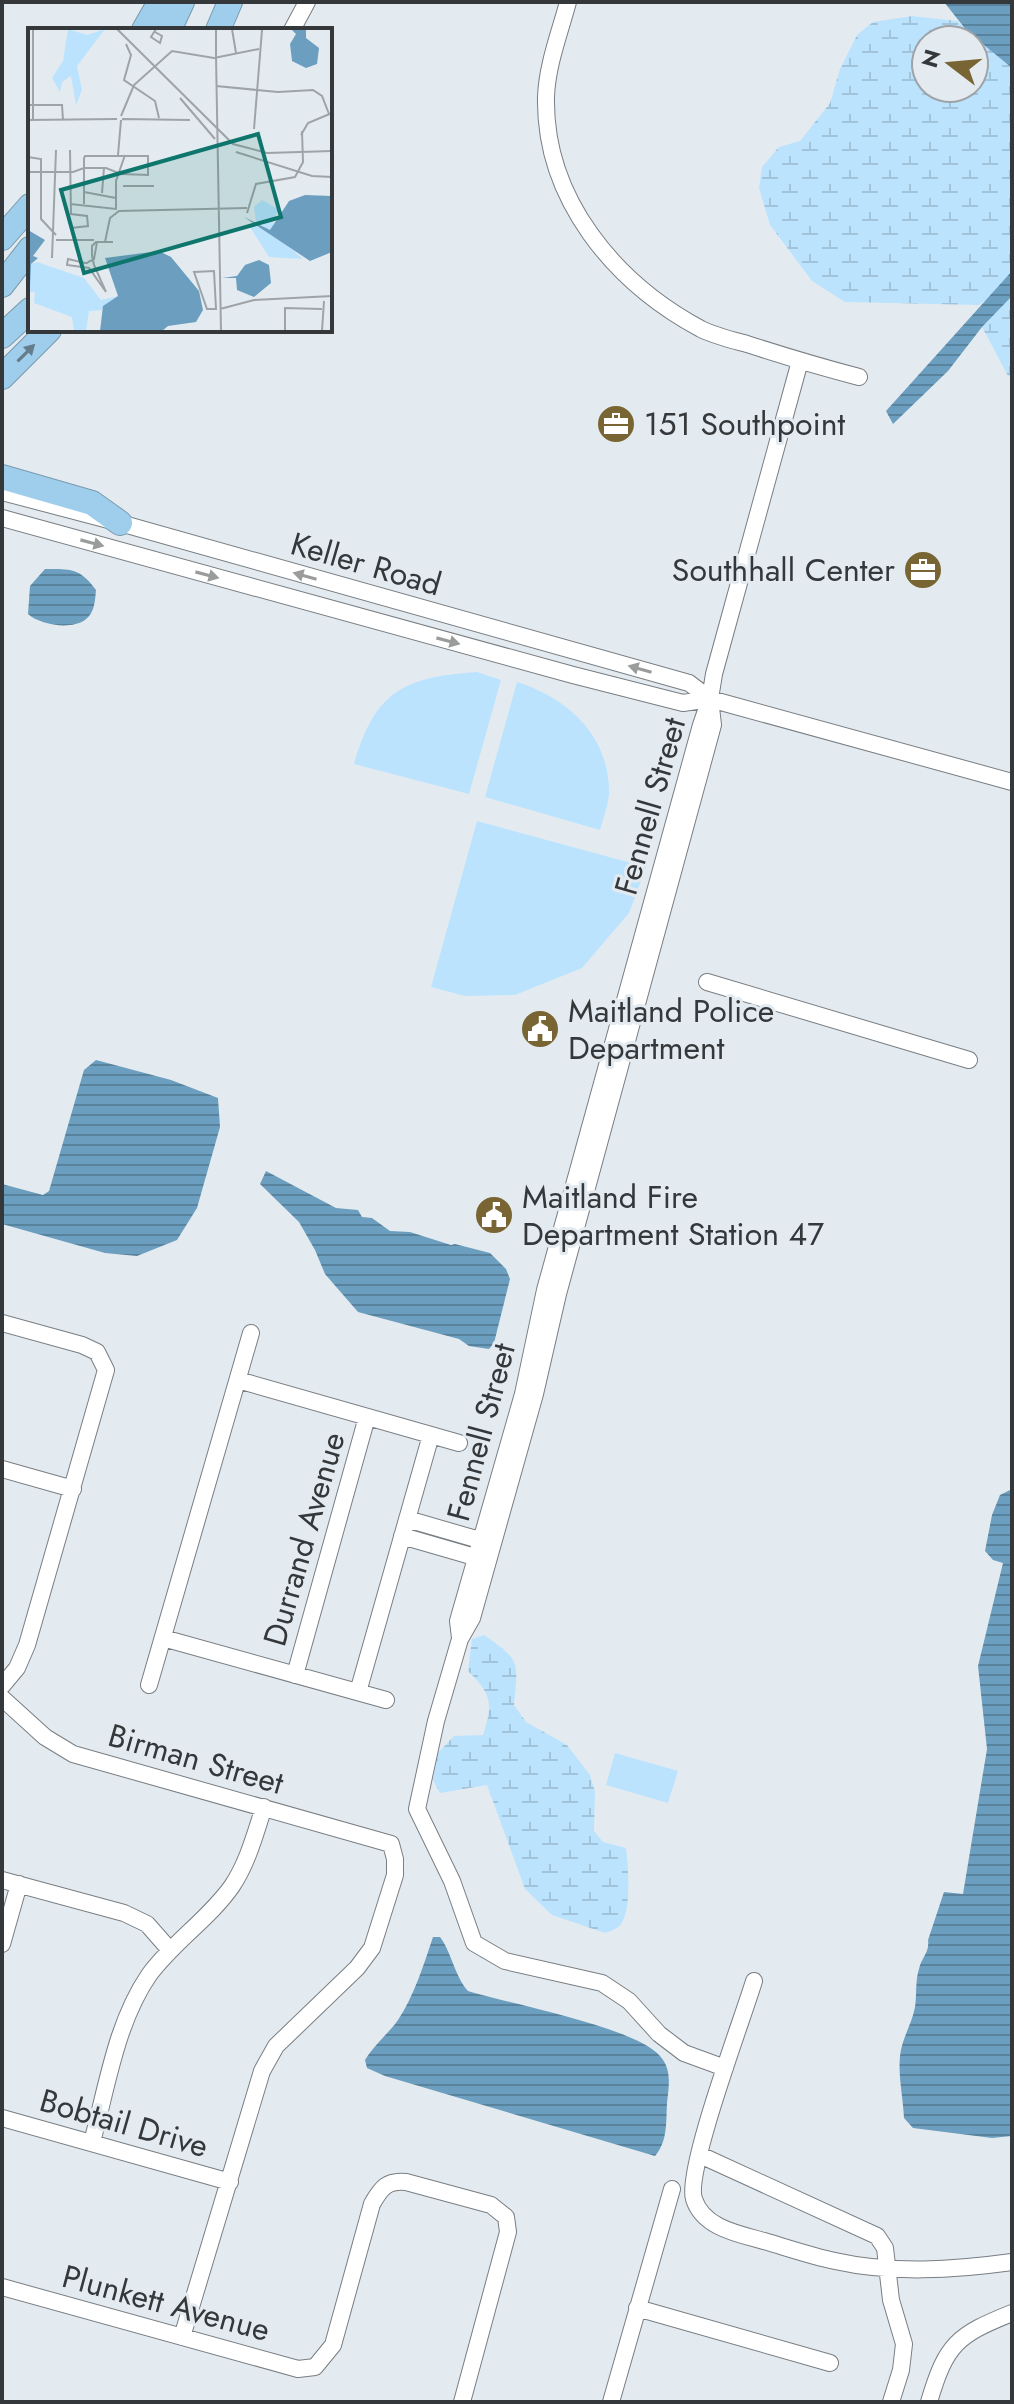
<svg xmlns="http://www.w3.org/2000/svg" width="1014" height="2404" font-family="Jost,sans-serif">
<style>
.wetland{fill:url(#wetland-marsh);fill-rule:evenodd}
.park{fill:#bbe3fe}
.water{fill:url(#water-rules)}
.lines{fill:none;stroke-linecap:round;stroke-linejoin:round}
.minor-casing{stroke:#787e83;stroke-width:18}
.highway-casing{stroke:#7a9aae;stroke-width:26}
.minor{stroke:#fff;stroke-width:16}
.highway{stroke:#9fceed;stroke-width:24}
.oneway{fill:#657c8b}
.oneway2{fill:#9a9c9c}
.labels{text-anchor:middle;dominant-baseline:central;stroke-width:6;stroke-linejoin:round;paint-order:stroke}
.poi-label{font-size:32px;fill:#35383a;stroke:#e4ebf0;text-anchor:start}
.street-label{font-size:32px;fill:#35383a;stroke:#e4ebf0}
.inset-road{fill:none;stroke:#9ea3a7;stroke-width:2}
.view{fill:#0f766e;fill-opacity:0.15;stroke:#0f766e;stroke-width:4}
.inset-edge{fill:none;stroke:#35383a;stroke-width:4}
</style>
<defs>
<pattern id="wetland-marsh" width="20" height="14" patternUnits="userSpaceOnUse" patternTransform="scale(2)"><rect width="20" height="14" fill="#bbe3fe"/><path d="M1 5h8M5 5V1M11 12h8M15 12V8" fill="none" stroke="#a1c4da"/></pattern>
<pattern id="water-rules" width="6" height="5" patternUnits="userSpaceOnUse" patternTransform="scale(2)"><rect width="6" height="5" fill="#6b9ebf"/><path d="M0 2.5h6" fill="none" stroke="#59829c"/></pattern>
</defs>
<rect width="100%" height="100%" fill="#e4ebf0"/>
<path class="wetland" d="M 912,16 L 957,21 L 1012,68 L 1012,271 L 994,294 L 979,305 L 845,302 L 812,281 L 770,225 L 759,188 L 762,167 L 779,147 L 800,141 L 830,103 L 840,69 L 857,35 L 873,22 ZM 926,40 L 974,40 L 974,88 L 926,88 Z
M 1012,296 L 1012,377 L 1008,376 L 982,327 Z
M 484,1635 C 521,1661 518,1660 514,1705 L 526,1722 L 567,1745 L 590,1775 L 595,1792 L 594,1831 L 603,1842 L 626,1848 C 628,1866 632,1908 621,1924 C 617,1929 611,1931 605,1933 L 552,1915 L 525,1889 L 487,1785 L 440,1793 L 433,1780 L 438,1753 L 454,1736 L 483,1735 C 493,1704 492,1694 468,1671 L 472,1639 Z"/>
<path class="park" d="M 477,672 L 501,680 L 469,794 L 354,764 C 375,691 404,677 477,672 Z
M 517,682 C 568,698 610,736 609,794 C 608,806 603,819 600,830 L 485,797 Z
M 477,821 L 646,867 L 629,913 L 582,968 L 515,995 L 465,996 L 431,987 Z
M 615,1753 L 678,1771 L 668,1803 L 606,1785 Z"/>
<path class="water" d="M 944,2 L 1012,2 L 1012,68 L 967,31 Z
M 1012,271 L 1012,296 L 982,327 L 948,371 L 893,424 L 886,411 Z
M 45,569 C 71,569 80,568 96,590 C 95,600 95,613 85,620 C 71,630 40,625 28,614 L 30,586 Z
M 96,1060 L 171,1080 L 218,1098 L 220,1127 L 197,1208 L 177,1240 L 137,1256 L 105,1253 L 2,1224 L 2,1184 L 43,1195 L 49,1191 L 84,1070 Z
M 266,1171 L 336,1208 L 358,1210 L 362,1217 L 372,1218 L 390,1231 L 410,1232 L 451,1245 L 455,1244 L 490,1253 L 506,1269 L 510,1279 L 494,1343 L 489,1349 L 469,1346 L 459,1339 L 358,1312 L 325,1274 L 315,1250 L 299,1222 L 260,1184 Z
M 1012,1489 L 1012,2136 L 992,2138 L 913,2128 L 904,2118 C 903,2097 898,2076 900,2056 C 902,2038 912,2024 915,2007 C 917,1995 915,1981 919,1969 C 921,1958 930,1952 928,1940 L 944,1892 L 963,1894 L 987,1749 L 978,1666 L 1003,1563 L 993,1560 L 985,1551 L 992,1515 L 1000,1495 Z
M 433,1937 L 440,1937 C 452,1953 454,1975 468,1991 C 510,2004 635,2027 660,2056 C 672,2069 669,2086 667,2103 C 666,2121 668,2141 655,2156 L 385,2076 L 367,2068 L 365,2060 C 374,2045 388,2034 398,2020 C 414,1996 424,1964 433,1937 Z"/>
<g class="lines">
<g class="minor-casing">
<path id="minor" d="M 568,2 C 560,32 547,65 546,97 C 544,199 615,283 701,329 C 715,336 732,340 747,344 C 784,356 821,367 859,377
M 292,30 L 307,2
M 2,492 L 120,523 L 689,683 L 710,699
M 2,518 L 573,675 L 683,703 L 710,699 L 1012,782
M 710,699 L 713,725 L 558,1294 L 535,1394 L 472,1618 L 460,1639 L 436,1721 L 417,1809 L 452,1881 L 474,1943 L 505,1961 L 602,1983 L 629,2001 L 659,2034 L 684,2053 L 725,2068
M 707,982 L 969,1060
M 2,1323 L 82,1345 L 97,1352 L 106,1370 L 27,1645 L 17,1668 L 2,1686
M 238,1380 L 459,1443
M 2,1469 L 73,1489
M 407,1519 L 490,1543
M 402,1536 L 485,1560
M 163,1638 L 386,1700
M 460,1638 L 458,1621 L 523,1394 L 545,1290 L 701,725 L 710,699 L 714,674 L 800,361
M 295,1675 L 367,1417
M 149,1685 L 251,1333
M 358,1692 L 431,1435
M 2,1698 L 45,1737 L 73,1754 L 391,1844 L 395,1859 L 395,1875 L 372,1948 L 357,1968 L 276,2046 L 262,2071 L 182,2337
M 2,1880 L 124,1913 L 147,1924 L 169,1949
M 2,1944 L 19,1884
M 754,1981 C 743,2018 685,2171 694,2199 C 703,2228 739,2234 764,2241 C 788,2248 811,2256 835,2261 C 893,2274 954,2270 1012,2262
M 2,2118 L 230,2182
M 92,2142 C 107,2087 116,2023 149,1975 C 173,1942 209,1919 232,1886 C 248,1862 255,1834 264,1807
M 700,2155 L 877,2236 L 885,2248 L 891,2300 L 904,2344 L 901,2370 L 891,2402
M 2,2287 L 298,2369 L 315,2367 L 333,2345 L 372,2204 C 381,2188 387,2180 406,2182 L 491,2205 L 506,2217 L 508,2232 L 462,2402
M 637,2308 L 830,2363
M 611,2402 L 672,2189
M 929,2402 C 946,2344 957,2335 1012,2313"/>
</g>
<g class="highway-casing">
<path id="highway" d="M 144,30 L 160,2
M 169,30 L 182,2
M 218,30 L 230,2
M 2,238 L 30,206
M 2,285 L 30,249
M 2,336 L 30,310
M 2,377 L 49,330
M 2,477 L 92,503 L 120,523"/>
</g>
<use href="#minor" class="minor"/>
<use href="#highway" class="highway"/>
</g>
<defs><path id="oneway-solid" d="M-6-.8H1V-3.2L6.5 0L1 3.2V.8H-6Z" transform="scale(2)"/></defs>
<use class="oneway" href="#oneway-solid" transform="translate(26 353) rotate(-45)"/>
<g class="oneway2">
<use href="#oneway-solid" transform="translate(92 543) rotate(15)"/>
<use href="#oneway-solid" transform="translate(207 575) rotate(15)"/>
<use href="#oneway-solid" transform="translate(305 576) rotate(-164)"/>
<use href="#oneway-solid" transform="translate(448 641) rotate(15)"/>
<use href="#oneway-solid" transform="translate(640 669) rotate(-164)"/>
</g>
<defs>
<g id="office-disc" transform="scale(2)"><circle r="9.5" fill="#786533" stroke="#e4ebf0"/><path d="M-6-3h4V-5.5h4V-3h4V5H-6ZM-1-4.5V-3h2v-1.5ZM-6 0V1H6V0Z" fill="#fff"/></g>
<g id="civic-disc" transform="scale(2)"><circle r="9.5" fill="#786533" stroke="#e4ebf0"/><path d="M-.6-6.5H3V-4.5H.6V-3L4-1V1h2V6H-6V1h2V-1L-.6-3ZM-1.2 2.5V6h2.4V2.5Z" fill="#fff"/></g>
</defs>
<g fill-rule="evenodd">
<use href="#office-disc" x="616" y="424"/>
<use href="#office-disc" x="923" y="570"/>
<use href="#civic-disc" x="540" y="1029"/>
<use href="#civic-disc" x="494" y="1215"/>
</g>
<g class="labels">
<g class="poi-label">
<text x="644" y="424">151 Southpoint</text>
<text x="895" y="570" text-anchor="end">Southhall Center</text>
<text x="568" y="1011">Maitland Police<tspan x="568" dy="37">Department</tspan></text>
<text x="522" y="1197">Maitland Fire<tspan x="522" dy="37">Department Station 47</tspan></text>
</g>
<g class="street-label">
<text transform="translate(366 564) rotate(16)">Keller Road</text>
<text transform="translate(650 806) rotate(-74)">Fennell Street</text>
<text transform="translate(481 1432) rotate(-75)">Fennell Street</text>
<text transform="translate(304 1539) rotate(-74)">Durrand Avenue</text>
<text transform="translate(196 1759) rotate(16)">Birman Street</text>
<text transform="translate(124 2123) rotate(16)">Bobtail Drive</text>
<text transform="translate(166 2303) rotate(15)">Plunkett Avenue</text>
</g>
</g>
<g transform="translate(28 28)">
<rect width="304" height="304" fill="#e4ebf0"/>
<path d="M 40,1 L 59,7 L 77,1 L 49,38 L 54,62 L 48,77 L 43,48 L 34,54 L 32,64 L 24,50 L 35,33 ZM 234,172 L 250,181 L 243,203 L 228,193 L 226,179 ZM 226,194 L 261,219 L 275,231 L 241,229 L 222,199 ZM 9,234 L 56,250 L 73,272 L 90,268 L 74,282 L 61,283 L 58,303 L 46,303 L 44,289 L 6,275 L 7,264 L 0,264 L 0,257 L 3,236 Z" fill="#bbe3fe"/>
<path d="M 263,1 L 278,1 L 278,10 L 291,20 L 289,36 L 278,40 L 264,33 L 262,16 L 268,6 ZM 277,167 L 304,168 L 304,224 L 282,233 L 216,189 L 242,202 L 261,173 ZM 0,202 L 17,212 L 5,228 L 10,230 L 3,236 L 2,258 ZM 131,223 L 143,229 L 171,263 L 175,282 L 168,294 L 140,298 L 134,303 L 72,303 L 75,278 L 90,268 L 77,230 ZM 231,232 L 241,237 L 243,255 L 226,269 L 209,262 L 208,250 L 194,250 L 209,248 L 217,237 Z" fill="#6b9ebf"/>
<path class="inset-road" d="M 5,1 L 5,92M 89,1 L 205,116 L 239,125 L 304,123M 204,1 L 208,25M 127,4 L 134,8 L 132,15 L 123,9 L 128,1M 98,16 L 103,27 L 96,52 L 127,73 L 131,90M 188,28 L 193,303M 188,29 L 188,1M 188,58 L 250,64 L 285,62 L 294,68 L 301,86M 152,70 L 187,111M 0,77 L 34,77 L 35,92M 93,88 L 106,57 L 144,23 L 186,30 L 231,21M 94,91 L 162,92M 0,92 L 89,91M 226,101 L 234,2M 273,107 L 280,95 L 304,85M 42,122 L 43,186 L 59,188 L 60,198 L 43,200M 208,124 L 284,148 L 304,149M 90,127 L 93,92M 0,129 L 13,131 L 13,191 L 28,207M 0,144 L 45,144 L 56,140 L 78,140 L 93,146 L 120,147 L 120,128 L 57,128 L 56,130 L 56,176M 95,158 L 126,158M 56,164 L 88,170M 74,165 L 76,140M 42,176 L 88,181 L 88,153 L 97,127M 219,185 L 228,156 L 267,149 L 275,134 L 274,103M 28,212 L 66,212M 69,214 L 66,231 L 65,232 L 62,233 L 59,235 L 57,235 L 40,231 L 39,237 L 61,240 L 78,264 L 66,237 L 65,232 L 64,228 L 64,218 L 68,214 L 85,214M 77,214 L 82,190 L 91,183 L 219,180M 24,230 L 28,122M 186,243 L 188,281 L 179,281 L 166,244 ZM 192,281 L 226,272 L 304,268M 257,303 L 257,280 L 294,281M 294,303 L 296,273"/>
<path class="view" d="M 230,106 L 253,189 L 56,245 L 33,162 Z"/>
<rect width="304" height="304" class="inset-edge"/>
</g>
<rect width="1014" height="2404" fill="none" stroke="#35383a" stroke-width="8"/>
<g transform="translate(950 64) rotate(286)"><circle r="38" fill="#e4ebf0" stroke="#9ea3a7" stroke-width="2"/>
<path d="M0-6L14 30L0 20L-14 30Z" fill="#786533"/>
<text y="-12" font-size="22" font-weight="bold" text-anchor="middle" fill="#35383a">N</text>
</g>
</svg>
